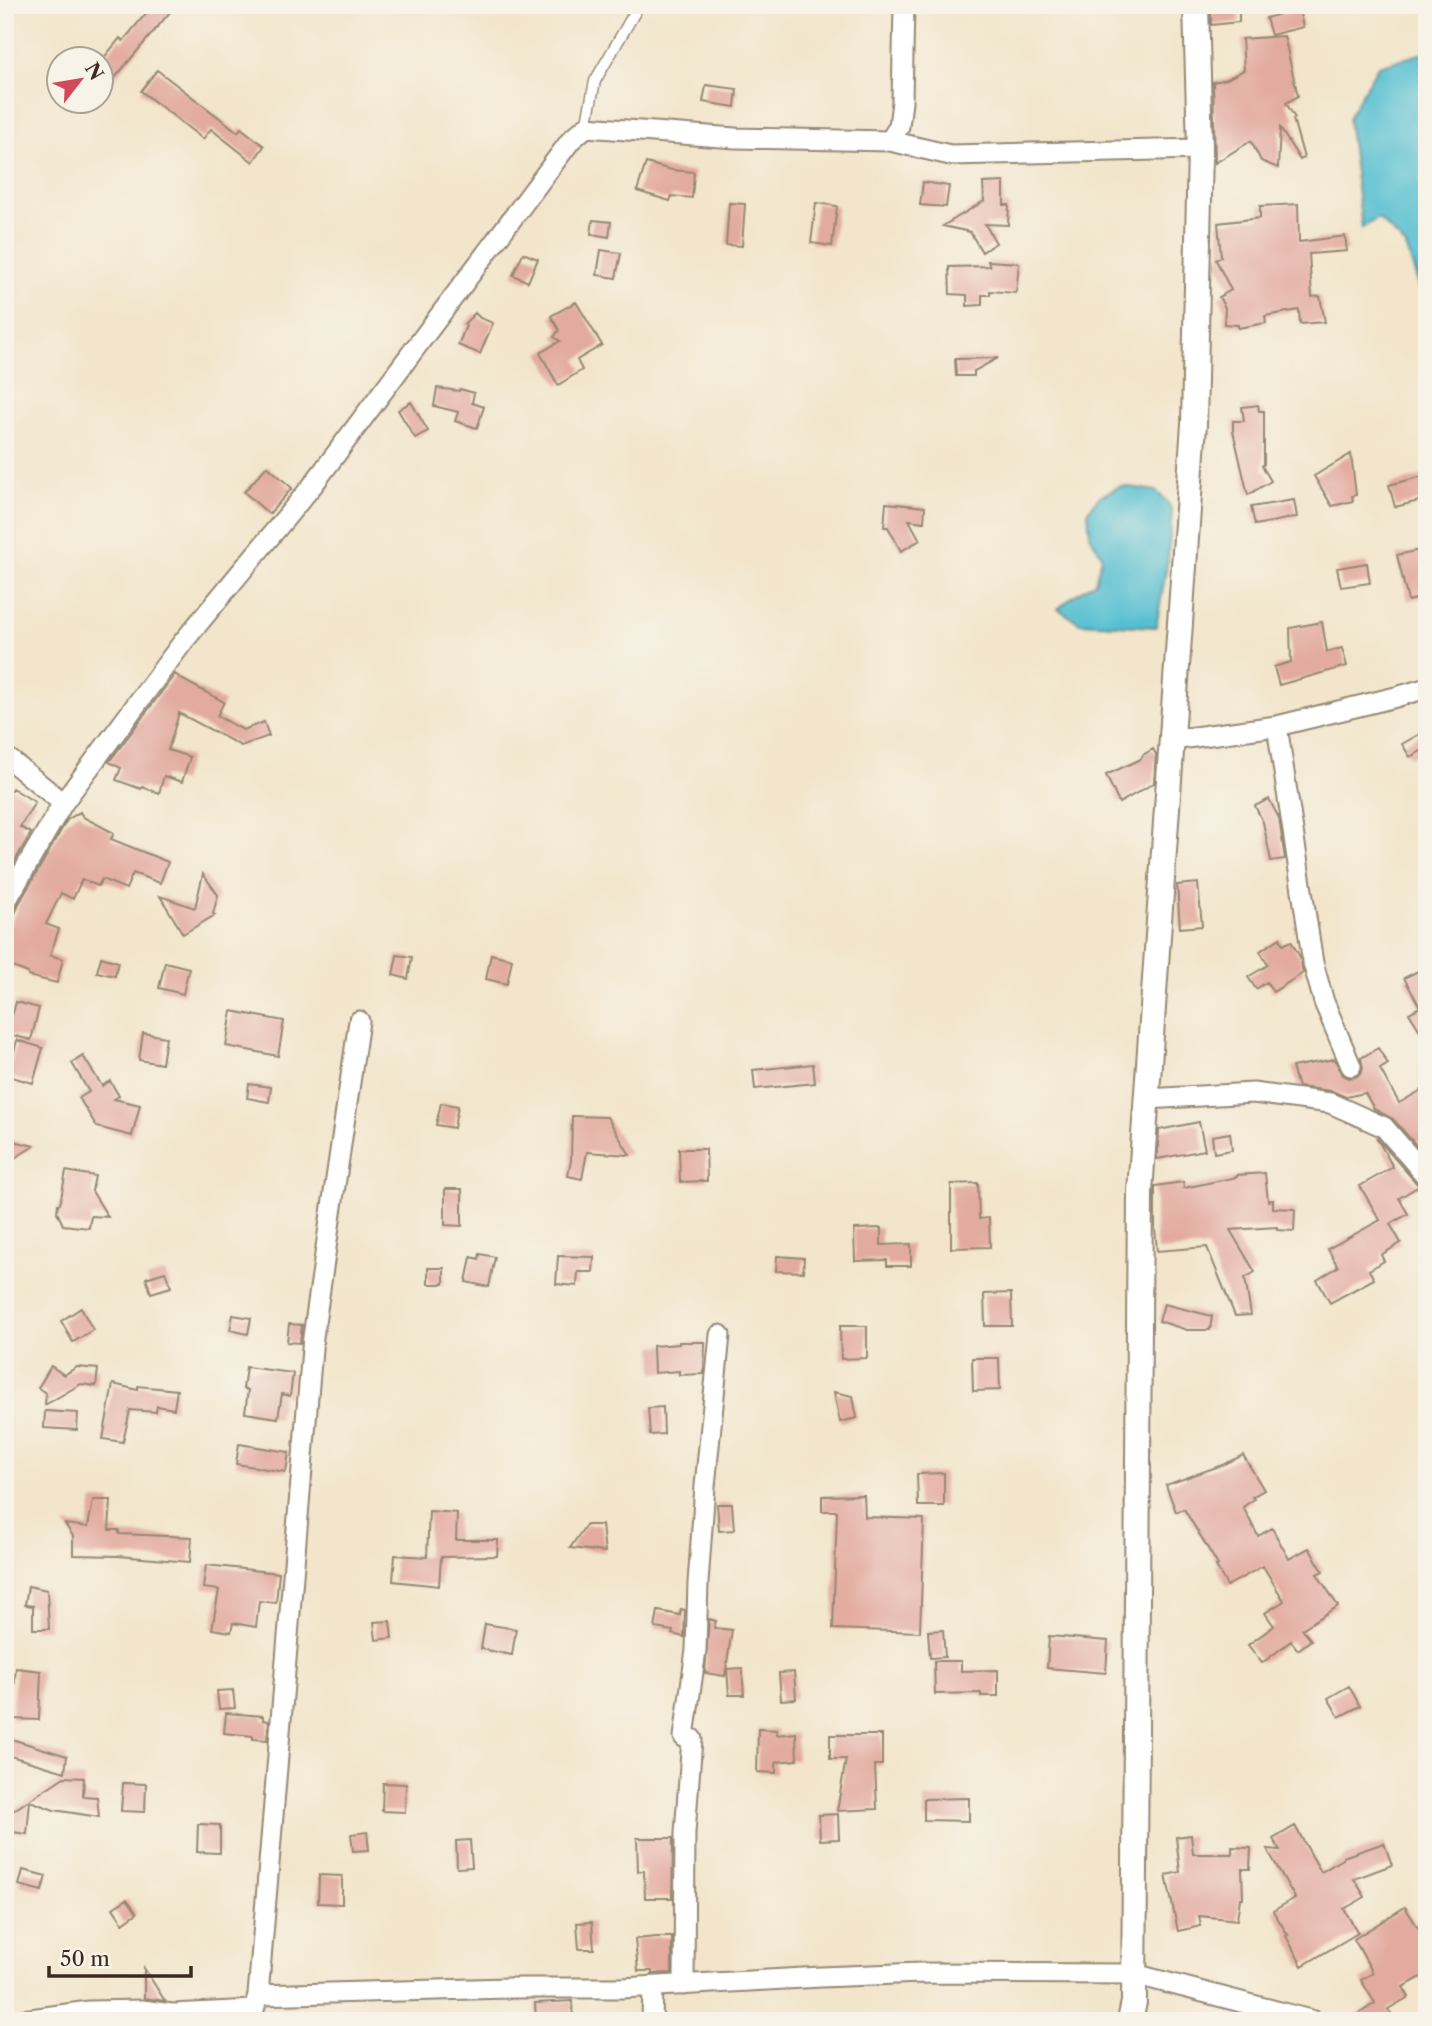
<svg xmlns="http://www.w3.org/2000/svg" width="1432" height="2026" font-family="'Libre Caslon Text',serif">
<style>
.water{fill:#55bfd1;stroke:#487478;stroke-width:2}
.building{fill:#e3aba0}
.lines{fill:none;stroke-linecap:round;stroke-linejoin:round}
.service-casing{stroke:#968874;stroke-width:13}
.minor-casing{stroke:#968874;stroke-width:23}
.tertiary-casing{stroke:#968874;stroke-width:28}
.service{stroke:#fff;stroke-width:10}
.minor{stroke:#fff;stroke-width:19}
.tertiary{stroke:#fff;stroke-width:24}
</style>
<rect width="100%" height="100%" fill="#f7f3e8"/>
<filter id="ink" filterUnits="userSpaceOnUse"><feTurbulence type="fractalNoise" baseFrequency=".0143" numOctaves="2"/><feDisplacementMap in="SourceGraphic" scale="14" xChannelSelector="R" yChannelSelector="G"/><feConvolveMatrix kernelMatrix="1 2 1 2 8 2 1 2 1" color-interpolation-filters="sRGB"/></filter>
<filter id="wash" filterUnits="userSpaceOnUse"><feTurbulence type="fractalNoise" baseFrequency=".00686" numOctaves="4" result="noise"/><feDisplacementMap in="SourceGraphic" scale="28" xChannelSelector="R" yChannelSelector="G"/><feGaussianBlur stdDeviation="1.57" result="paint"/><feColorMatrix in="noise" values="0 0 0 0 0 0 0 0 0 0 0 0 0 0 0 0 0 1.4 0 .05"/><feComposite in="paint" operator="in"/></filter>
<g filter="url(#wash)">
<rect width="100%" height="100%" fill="#f2e5cb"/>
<path class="water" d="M 1427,52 L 1427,301 L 1420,289 L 1406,246 L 1378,218 L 1362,228 L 1348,118 L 1378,66 Z
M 1121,486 L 1156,491 L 1168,503 L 1172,512 L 1168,559 L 1156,627 L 1080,623 L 1058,609 L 1072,597 L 1095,582 L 1102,556 L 1090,536 L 1088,511 L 1100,496 Z"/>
<g id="blocks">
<path class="building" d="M 153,5 L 176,5 L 113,80 L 102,71 L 102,60 L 120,38 L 123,41 Z
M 1211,5 L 1239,5 L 1239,22 L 1211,25 Z
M 1299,9 L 1303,27 L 1271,35 L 1266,18 Z
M 1284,36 L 1298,96 L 1286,103 L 1295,118 L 1293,119 L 1304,158 L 1300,160 L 1280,128 L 1278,168 L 1261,161 L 1251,141 L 1215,163 L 1213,82 L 1227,79 L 1244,70 L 1242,39 Z
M 157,70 L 238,132 L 241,128 L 264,146 L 253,162 L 211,129 L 203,139 L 141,91 Z
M 706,85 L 737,89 L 735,107 L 703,102 Z
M 646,163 L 672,170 L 694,172 L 692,198 L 672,196 L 670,201 L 637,191 Z
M 923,182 L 949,186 L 946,207 L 920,205 Z
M 1004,182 L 1004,205 L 1009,205 L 1008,225 L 985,224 L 996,243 L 982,252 L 970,232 L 943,226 L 984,201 L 983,183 Z
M 729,203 L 745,204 L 742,246 L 726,245 Z
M 816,203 L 837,206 L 832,246 L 811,243 Z
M 1298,204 L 1299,242 L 1345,236 L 1347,251 L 1309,254 L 1312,297 L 1320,296 L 1325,322 L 1300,324 L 1299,310 L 1265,316 L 1266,323 L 1238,328 L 1238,325 L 1224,324 L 1225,308 L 1219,297 L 1231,290 L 1216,260 L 1221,257 L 1218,223 L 1260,218 L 1260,206 Z
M 593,220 L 611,222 L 609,237 L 591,234 Z
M 601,250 L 621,253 L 616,278 L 597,275 Z
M 523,253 L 538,259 L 528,282 L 513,275 Z
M 988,261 L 1019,263 L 1016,293 L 990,291 L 990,295 L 982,295 L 982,305 L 967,306 L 967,295 L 950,294 L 949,267 L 990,266 Z
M 576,302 L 602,345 L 577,360 L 582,370 L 558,385 L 540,353 L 560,341 L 554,337 L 559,330 L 551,316 Z
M 475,313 L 480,318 L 493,323 L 480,354 L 458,345 L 466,326 L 464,324 Z
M 998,358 L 974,371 L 974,376 L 956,376 L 955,359 Z
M 437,388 L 459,391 L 460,389 L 474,393 L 472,403 L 484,407 L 477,428 L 455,421 L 458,412 L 434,406 Z
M 411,402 L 428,431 L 415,438 L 398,410 Z
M 1258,405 L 1259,411 L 1264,411 L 1264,464 L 1262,466 L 1271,481 L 1248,495 L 1233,431 L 1233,421 L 1244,421 L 1242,407 Z
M 1351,454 L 1356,495 L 1352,496 L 1353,501 L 1332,506 L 1314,476 Z
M 267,466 L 292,488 L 269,514 L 244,492 Z
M 1427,475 L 1427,499 L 1395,507 L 1389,485 Z
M 1294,500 L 1297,517 L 1255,525 L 1251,507 Z
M 886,503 L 925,507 L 924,522 L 909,520 L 920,540 L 901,551 L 888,527 L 884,527 Z
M 1420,550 L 1427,577 L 1427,596 L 1408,601 L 1397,555 Z
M 1367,563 L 1370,583 L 1341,587 L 1337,568 Z
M 1322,622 L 1327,652 L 1342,648 L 1347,666 L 1279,685 L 1274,667 L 1291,662 L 1290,628 Z
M 175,674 L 183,680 L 224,702 L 217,716 L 243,730 L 264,722 L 269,736 L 241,746 L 179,713 L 168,750 L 190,757 L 182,782 L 164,776 L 159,793 L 142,787 L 141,789 L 116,780 L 121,768 L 109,762 Z
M 1427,730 L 1427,748 L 1410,757 L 1402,744 Z
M 1153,749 L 1156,754 L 1154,783 L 1119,803 L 1106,775 L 1141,759 L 1143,755 Z
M 12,788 L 35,802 L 20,827 L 31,833 L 5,878 L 5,799 Z
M 1269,799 L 1279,818 L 1285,859 L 1271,861 L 1263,822 L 1255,806 Z
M 80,812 L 83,817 L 114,833 L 111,839 L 168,862 L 160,883 L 133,873 L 126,889 L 102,879 L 98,886 L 82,879 L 73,899 L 61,893 L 46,924 L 59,929 L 50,955 L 63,959 L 57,983 L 28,976 L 28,973 L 5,964 L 5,934 L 18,907 L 17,907 L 67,820 Z
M 203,874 L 218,895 L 213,914 L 215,915 L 183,934 L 160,896 L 195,908 Z
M 1198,883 L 1202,926 L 1180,928 L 1177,885 Z
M 1280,938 L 1283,945 L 1291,941 L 1300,957 L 1303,973 L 1273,992 L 1267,982 L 1256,989 L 1248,977 L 1268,965 L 1260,951 Z
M 491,954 L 512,959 L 507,984 L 486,979 Z
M 397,955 L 412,957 L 408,979 L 393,975 Z
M 101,957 L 118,962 L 115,976 L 97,972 Z
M 165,962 L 189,968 L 183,994 L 159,988 Z
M 1422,969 L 1427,977 L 1427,1042 L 1409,1013 L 1420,1007 L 1404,978 Z
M 16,1002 L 39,1008 L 31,1040 L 7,1034 Z
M 232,1011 L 284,1021 L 278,1056 L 226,1046 Z
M 143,1033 L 166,1037 L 162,1064 L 139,1060 Z
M 17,1040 L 43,1048 L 33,1083 L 8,1076 Z
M 1378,1048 L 1388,1064 L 1380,1069 L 1399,1103 L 1427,1087 L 1427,1138 L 1417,1144 L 1421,1151 L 1393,1119 L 1374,1109 L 1365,1093 L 1346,1097 L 1332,1091 L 1298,1087 L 1292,1067 L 1335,1059 L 1340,1071 L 1343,1075 L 1349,1078 L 1355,1077 L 1360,1074 L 1363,1068 L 1361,1058 Z
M 83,1056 L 102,1086 L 110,1081 L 119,1096 L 114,1099 L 140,1105 L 132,1136 L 97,1127 L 79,1098 L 89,1092 L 72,1063 Z
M 813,1064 L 815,1083 L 755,1089 L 753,1070 Z
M 249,1084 L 271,1087 L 269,1102 L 247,1098 Z
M 441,1103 L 458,1106 L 454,1128 L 436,1125 Z
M 572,1116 L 607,1117 L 630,1155 L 587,1152 L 582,1179 L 568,1176 L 571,1160 Z
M 1199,1122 L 1205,1150 L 1157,1159 L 1159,1130 Z
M 1230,1133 L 1232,1150 L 1214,1153 L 1212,1136 Z
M 1376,1137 L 1419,1186 L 1399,1198 L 1408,1214 L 1390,1224 L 1401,1243 L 1381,1255 L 1384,1261 L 1369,1270 L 1374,1279 L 1330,1303 L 1317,1280 L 1338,1267 L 1328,1249 L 1380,1220 L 1360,1186 L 1393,1167 Z
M 5,1139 L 34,1146 L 13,1159 L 5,1157 Z
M 679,1149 L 706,1149 L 707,1181 L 680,1182 Z
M 66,1171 L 95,1176 L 92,1191 L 108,1217 L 91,1216 L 89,1228 L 63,1225 L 57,1212 L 58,1204 L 60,1204 Z
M 1265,1173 L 1268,1201 L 1273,1200 L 1273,1208 L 1295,1209 L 1294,1231 L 1277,1230 L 1277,1227 L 1230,1230 L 1255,1272 L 1245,1278 L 1251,1315 L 1235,1316 L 1207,1247 L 1157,1251 L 1155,1227 L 1155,1186 L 1183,1182 L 1184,1188 L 1237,1177 L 1237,1175 Z
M 978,1183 L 979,1219 L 989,1218 L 990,1247 L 951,1248 L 951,1184 Z
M 445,1189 L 462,1189 L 462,1226 L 445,1225 Z
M 881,1228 L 881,1245 L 911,1244 L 911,1266 L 887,1266 L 887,1260 L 855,1261 L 854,1229 Z
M 480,1254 L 495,1257 L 489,1287 L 466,1282 L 471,1257 L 479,1259 Z
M 558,1256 L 594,1257 L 593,1272 L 578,1272 L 577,1286 L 556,1284 Z
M 777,1256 L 804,1258 L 803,1272 L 776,1271 Z
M 428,1268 L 444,1268 L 444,1284 L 428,1284 Z
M 165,1272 L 171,1287 L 151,1293 L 146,1278 Z
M 1011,1293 L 1012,1326 L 985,1326 L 984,1294 Z
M 1164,1304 L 1212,1316 L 1210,1330 L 1187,1330 L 1159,1321 Z
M 81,1308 L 93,1330 L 73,1342 L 61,1321 Z
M 233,1315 L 251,1318 L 248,1334 L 230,1330 Z
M 289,1324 L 302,1325 L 300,1343 L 287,1342 Z
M 840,1326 L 867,1326 L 867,1358 L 841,1359 Z
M 679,1342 L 705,1342 L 704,1374 L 679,1375 L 679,1371 L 654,1373 L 653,1346 L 679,1344 Z
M 972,1358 L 999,1358 L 1000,1390 L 973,1391 Z
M 51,1366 L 64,1375 L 77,1367 L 98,1369 L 96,1386 L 81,1384 L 45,1405 L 46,1393 L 38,1388 Z
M 246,1367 L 293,1373 L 290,1396 L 282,1394 L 278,1418 L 245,1413 L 248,1390 L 243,1389 Z
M 113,1384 L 138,1390 L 138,1386 L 177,1390 L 174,1409 L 157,1406 L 156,1412 L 130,1410 L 123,1442 L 103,1439 Z
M 834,1392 L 853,1396 L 857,1418 L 840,1422 Z
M 663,1407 L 664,1434 L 650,1435 L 648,1408 Z
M 45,1411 L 78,1413 L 77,1430 L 44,1428 Z
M 239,1444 L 289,1452 L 286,1472 L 236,1464 Z
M 1243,1455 L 1264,1490 L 1252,1497 L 1254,1499 L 1243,1507 L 1258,1536 L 1272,1528 L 1289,1559 L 1309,1548 L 1323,1571 L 1317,1574 L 1338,1606 L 1302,1629 L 1311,1640 L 1298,1650 L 1291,1641 L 1262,1663 L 1248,1645 L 1274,1626 L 1265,1613 L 1284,1601 L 1263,1566 L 1227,1586 L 1216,1566 L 1218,1565 L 1184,1509 L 1176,1512 L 1166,1485 L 1225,1464 Z
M 944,1473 L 944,1506 L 918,1506 L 917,1474 Z
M 864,1495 L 865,1517 L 924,1519 L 920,1632 L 833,1629 L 837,1511 L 822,1511 L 822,1496 Z
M 93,1500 L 111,1500 L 109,1530 L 119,1530 L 119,1534 L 192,1537 L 190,1562 L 118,1556 L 73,1555 L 73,1536 L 65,1524 L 88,1527 Z
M 717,1504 L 732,1504 L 734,1530 L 719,1531 Z
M 429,1511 L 457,1513 L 456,1540 L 498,1540 L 497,1556 L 441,1557 L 439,1586 L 393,1581 L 395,1555 L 427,1557 Z
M 586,1525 L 602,1525 L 605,1552 L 570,1548 Z
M 206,1565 L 279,1573 L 276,1603 L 259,1601 L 256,1627 L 233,1623 L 231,1632 L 212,1629 L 219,1590 L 203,1588 Z
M 28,1586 L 47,1590 L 49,1629 L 33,1629 L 33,1606 L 25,1605 Z
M 681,1609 L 685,1610 L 684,1637 L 672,1634 L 673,1631 L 655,1628 L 658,1611 L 680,1615 Z
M 709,1619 L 716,1621 L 714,1628 L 732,1630 L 725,1676 L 705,1673 Z
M 390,1621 L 392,1638 L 376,1640 L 374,1622 Z
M 485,1624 L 516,1629 L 512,1655 L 481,1649 Z
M 943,1630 L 945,1657 L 930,1658 L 928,1631 Z
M 1049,1636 L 1108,1641 L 1106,1673 L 1047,1668 Z
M 934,1661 L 961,1661 L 961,1671 L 998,1670 L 998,1696 L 981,1696 L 981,1693 L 935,1694 Z
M 16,1668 L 41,1671 L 39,1720 L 11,1719 Z
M 742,1668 L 744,1695 L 729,1695 L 727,1669 Z
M 794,1672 L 796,1699 L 781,1700 L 779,1673 Z
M 1349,1686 L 1360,1706 L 1339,1717 L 1328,1698 Z
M 233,1690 L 235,1708 L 219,1709 L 217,1691 Z
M 226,1713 L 263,1716 L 263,1720 L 269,1721 L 267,1740 L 253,1739 L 253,1736 L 224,1733 Z
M 758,1729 L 777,1730 L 777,1735 L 796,1733 L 797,1760 L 776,1762 L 776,1773 L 757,1772 Z
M 830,1735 L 882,1735 L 882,1765 L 875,1765 L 877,1809 L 837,1811 L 846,1759 L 830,1759 Z
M 8,1738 L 67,1756 L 65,1772 L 7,1755 Z
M 64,1777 L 84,1778 L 83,1796 L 97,1797 L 99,1817 L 54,1810 L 30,1801 L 27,1834 L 5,1831 L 5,1816 Z
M 123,1783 L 146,1784 L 145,1812 L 121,1811 Z
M 383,1783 L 406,1784 L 405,1812 L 382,1811 Z
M 969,1798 L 969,1821 L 924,1820 L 924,1799 Z
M 838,1814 L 839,1839 L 820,1840 L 819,1815 Z
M 198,1824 L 220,1825 L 220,1853 L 197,1852 Z
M 1295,1826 L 1321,1872 L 1343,1859 L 1343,1857 L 1384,1843 L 1392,1865 L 1354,1879 L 1365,1897 L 1344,1909 L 1358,1933 L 1302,1966 L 1286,1936 L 1288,1935 L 1273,1911 L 1295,1898 L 1267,1849 L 1280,1850 L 1273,1839 Z
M 367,1832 L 369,1850 L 353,1851 L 351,1834 Z
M 1191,1835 L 1193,1854 L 1232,1854 L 1232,1847 L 1251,1848 L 1250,1869 L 1242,1869 L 1243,1898 L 1240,1898 L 1237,1920 L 1199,1916 L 1201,1926 L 1178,1931 L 1166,1875 L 1180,1872 L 1176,1837 Z
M 637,1838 L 673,1838 L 672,1898 L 645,1898 L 644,1871 L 638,1871 Z
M 470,1840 L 472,1867 L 457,1868 L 456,1841 Z
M 23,1870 L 46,1876 L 42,1891 L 19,1885 Z
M 319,1875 L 342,1876 L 342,1904 L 318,1903 Z
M 127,1899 L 137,1913 L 123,1923 L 113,1908 Z
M 1405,1907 L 1420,1931 L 1427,1927 L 1427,1974 L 1403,1987 L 1409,1997 L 1388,2009 L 1395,2021 L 1348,2021 L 1375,2003 L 1361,1980 L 1373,1973 L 1354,1939 Z
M 592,1922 L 594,1949 L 579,1949 L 577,1923 Z
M 657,1937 L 672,1937 L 672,1973 L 652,1974 L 652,1971 L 638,1971 L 635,1939 Z
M 144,1968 L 165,2001 L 144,1998 Z
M 572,2001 L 573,2021 L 536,2021 L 535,2003 Z"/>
</g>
</g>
<g filter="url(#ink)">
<use href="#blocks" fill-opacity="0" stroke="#968874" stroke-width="2"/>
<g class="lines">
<g class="service-casing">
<path id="service" d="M 586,127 L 595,81 L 639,5"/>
</g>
<g class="minor-casing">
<path id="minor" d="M 890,141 L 899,126 L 902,102 L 904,5
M 1277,726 L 1313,963 L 1324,1002 L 1351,1066
M 1172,740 L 1277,726 L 1396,697 L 1427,688
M 5,756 L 63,803
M 5,903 L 63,803 L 183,642 L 312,486 L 571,140 L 586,127 L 735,138 L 890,141 L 950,155 L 1200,149
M 1147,1099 L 1253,1093 L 1330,1103 L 1384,1127 L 1427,1177
M 684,1985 L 685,1833 L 692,1739 L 684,1737 L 696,1650 L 698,1583 L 705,1486 L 720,1335
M 258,1995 L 313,1337 L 359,1021
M 16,2021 L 89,2011 L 142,2010 L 172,2014 L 254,2010
M 251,2021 L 258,1995 L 508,1988 L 622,1988 L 821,1977 L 921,1973 L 1134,1974 L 1314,2021
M 652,2021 L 653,1987"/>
</g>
<g class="tertiary-casing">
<path id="tertiary" d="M 1130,2021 L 1134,2002 L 1140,1192 L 1194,424 L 1200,149 L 1196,5"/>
</g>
<use href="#service" class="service"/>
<use href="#minor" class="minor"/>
<use href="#tertiary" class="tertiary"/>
</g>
</g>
<rect width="1432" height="2026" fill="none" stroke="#f7f3e8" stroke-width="28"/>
<g transform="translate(80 80) rotate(59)"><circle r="33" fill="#f7f3e8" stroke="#aca397" stroke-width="2"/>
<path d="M0-5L12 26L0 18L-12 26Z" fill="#d1495b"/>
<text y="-10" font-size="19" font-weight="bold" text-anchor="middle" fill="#3b2a1e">N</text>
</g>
<path d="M49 1966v10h142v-10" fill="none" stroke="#3b2a1e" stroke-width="3.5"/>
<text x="60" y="1966" font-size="21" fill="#3b2a1e" stroke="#f7f3e8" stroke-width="5" paint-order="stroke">50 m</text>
</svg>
